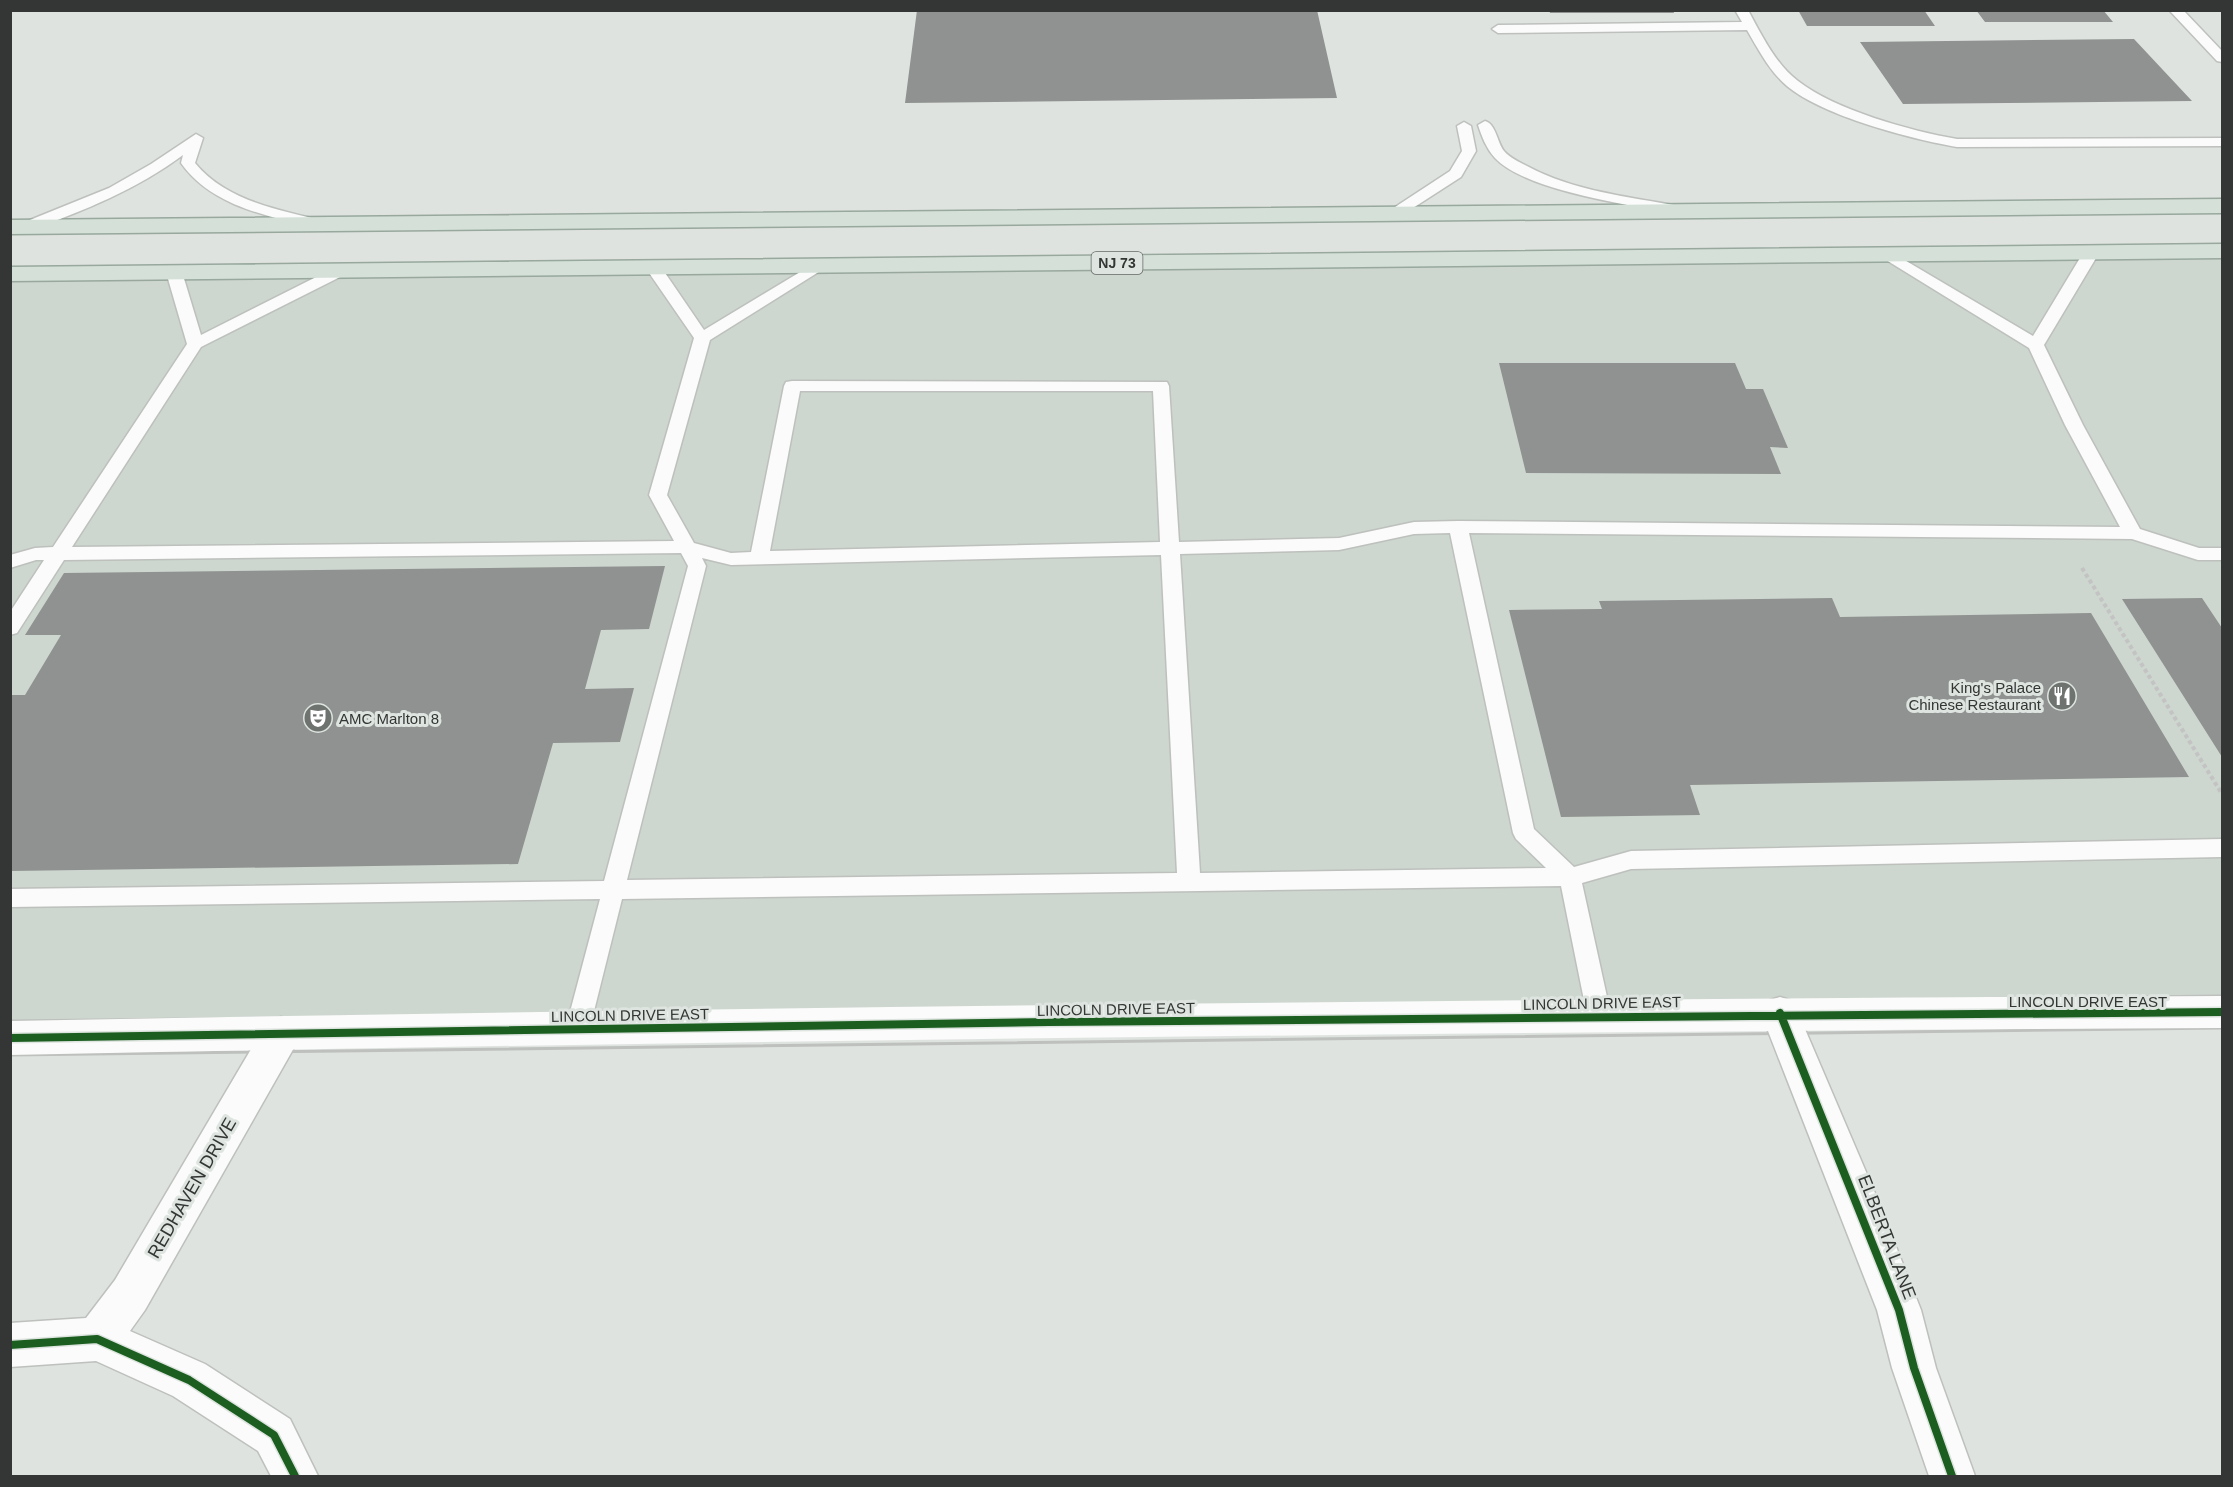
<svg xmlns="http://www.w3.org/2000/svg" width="2233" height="1487" font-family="Helvetica,sans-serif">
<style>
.built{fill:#cdd6cf}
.building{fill:#8f9290}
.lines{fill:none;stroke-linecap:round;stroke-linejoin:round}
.service-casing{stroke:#bdc0bd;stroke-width:3}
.minor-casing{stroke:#bdc0bd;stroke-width:3}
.tertiary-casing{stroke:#bdc0bd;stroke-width:3}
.trunk-casing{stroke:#98a89d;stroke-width:3}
.path{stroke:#c3c3c3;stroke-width:4;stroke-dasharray:4 3;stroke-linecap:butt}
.service{fill:#fafbfa;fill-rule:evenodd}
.minor{fill:#fafbfa;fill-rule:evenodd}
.tertiary{fill:#fafbfa;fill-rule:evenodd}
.trunk{fill:#d4e0d8;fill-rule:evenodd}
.cycleway-casing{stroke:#dee4df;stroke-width:11}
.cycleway{stroke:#1b5e20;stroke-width:8}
.labels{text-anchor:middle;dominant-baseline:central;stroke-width:6;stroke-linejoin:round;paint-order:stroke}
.shield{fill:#dee4df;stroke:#666a67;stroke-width:1.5}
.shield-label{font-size:14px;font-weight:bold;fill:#333634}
.poi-label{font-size:15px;fill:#333634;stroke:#dee4df;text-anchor:end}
.street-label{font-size:15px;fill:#333634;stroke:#dee4df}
.near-street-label{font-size:18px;fill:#333634;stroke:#dee4df}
</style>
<rect width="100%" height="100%" fill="#dfe3e0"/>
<path class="built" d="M 2222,251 L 2222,1012 L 1780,1013 L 11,1038 L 10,274 Z"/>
<path class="building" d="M 917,10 L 1317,10 L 1337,98 L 905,103 Z
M 1549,10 L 1673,10 L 1674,13 L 1550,13 Z
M 1798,10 L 1924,10 L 1935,26 L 1807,26 Z
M 1976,10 L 2103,10 L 2113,22 L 1985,22 Z
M 2134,39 L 2192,101 L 1903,104 L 1860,42 Z
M 1499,363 L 1735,363 L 1746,389 L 1763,389 L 1788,448 L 1770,447 L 1781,474 L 1526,473 Z
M 665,566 L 649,629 L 601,630 L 585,689 L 634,688 L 620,742 L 553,743 L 518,864 L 10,871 L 10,695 L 25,695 L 61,635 L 25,635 L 64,573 Z
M 1832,598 L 1840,617 L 2091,613 L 2189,777 L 1690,785 L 1700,815 L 1561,817 L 1509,610 L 1602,609 L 1599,601 Z
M 2202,598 L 2222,628 L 2222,757 L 2122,599 Z"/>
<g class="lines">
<g class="service-casing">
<path id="service" d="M 1735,10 L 1748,10 C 1761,34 1776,65 1798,81 C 1835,110 1911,131 1957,139 L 2222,138 L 2222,146 L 1957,147 C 1911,139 1823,116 1787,86 C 1770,72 1758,49 1747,30 L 1498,33 L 1492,29 L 1498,25 L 1742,22 Z
M 2169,10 L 2183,10 L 2222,51 L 2222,62 L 2217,61 Z
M 1485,121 C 1496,124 1497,142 1504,151 C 1510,158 1519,162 1527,166 C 1573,191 1629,197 1679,206 L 1686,210 L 1679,214 C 1634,206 1526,191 1495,158 C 1486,148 1482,137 1478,125 Z
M 1464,122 L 1471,126 L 1476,151 L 1461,177 L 1399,217 L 1389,217 L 1387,214 L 1389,211 L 1450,171 L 1462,151 L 1457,126 Z
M 196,134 L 203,138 L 195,163 C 226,201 279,210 324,221 L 327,224 L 324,227 L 319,229 C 269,216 212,207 181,163 L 183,155 C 137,189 84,211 30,230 L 25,232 L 17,227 L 20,224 L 109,188 L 151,164 Z
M 2091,248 L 2099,253 L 2044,345 L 2083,425 L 2140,529 L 2199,548 L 2222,548 L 2222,560 L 2198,560 L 2132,539 L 1469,533 L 1534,829 L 1574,867 L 1631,851 L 2222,839 L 2222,857 L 1631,869 L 1582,883 L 1611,1015 L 1608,1022 L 1599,1025 L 1590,1022 L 1587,1015 L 1561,886 L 622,899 L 590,1027 L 587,1034 L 578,1038 L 569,1034 L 566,1027 L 600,899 L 10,907 L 10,889 L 604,881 L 688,566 L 681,553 L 64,560 L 17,633 L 10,635 L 10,612 L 44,560 L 36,560 L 10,568 L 10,555 L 35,548 L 53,547 L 187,344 L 166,272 L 168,269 L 180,269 L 182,272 L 201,335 L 336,267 L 348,267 L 350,270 L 348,273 L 201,347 L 72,547 L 674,541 L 649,495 L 694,338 L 645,267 L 647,264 L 659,264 L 704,330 L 820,260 L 828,265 L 825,268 L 710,340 L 667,495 L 694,543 L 731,553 L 751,552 L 784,386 L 786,382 L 792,381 L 1167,382 L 1169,386 L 1179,542 L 1339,538 L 1414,522 L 1458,521 L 2120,527 L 2065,425 L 2029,348 L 1878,255 L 1881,252 L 1891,252 L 2033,336 L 2083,253 ZM 800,391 L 1153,391 L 1160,542 L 770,551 ZM 1450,533 L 1513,833 L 1516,839 L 1546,868 L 1200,873 L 1180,554 L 1339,550 L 1414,534 ZM 1161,555 L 1177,873 L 627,880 L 706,566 L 702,558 L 731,565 Z"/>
</g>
<g class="minor-casing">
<path id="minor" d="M 1780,997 L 1793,1001 L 1875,1193 L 1921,1310 L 1936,1368 L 1975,1476 L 1929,1476 L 1892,1368 L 1877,1310 L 1761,1013 L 1767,1001 Z
M 281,1017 L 295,1022 L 300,1034 L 295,1046 L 145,1310 L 130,1331 L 205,1364 L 290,1419 L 318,1476 L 271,1476 L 258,1451 L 173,1396 L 96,1361 L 10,1367 L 10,1323 L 86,1318 L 115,1280 L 267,1022 Z"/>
</g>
<g class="tertiary-casing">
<path id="tertiary" d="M 2222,996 L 2222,1028 C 1485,1032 748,1040 10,1055 L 10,1021 C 748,1007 1485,999 2222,996 Z"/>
</g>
<g class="trunk-casing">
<path id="trunk" d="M 2222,199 L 2222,213 L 10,234 L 10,220 Z
M 2222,244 L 2222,258 L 10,281 L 10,267 Z"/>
</g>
<path class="path" d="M 2082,568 L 2222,794"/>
<use href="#service" class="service"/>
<use href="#minor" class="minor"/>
<use href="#tertiary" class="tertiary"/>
<use href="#trunk" class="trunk"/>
<g class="cycleway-casing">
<path id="cycleway" d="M 1780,1013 L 1899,1310 L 1914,1368 L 1952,1476
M 10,1038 C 747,1024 1485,1016 2222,1012
M 10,1345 L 97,1339 L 189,1380 L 274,1435 L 295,1476"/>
</g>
<use href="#cycleway" class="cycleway"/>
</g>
<defs>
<g id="restaurant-disc" transform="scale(1.5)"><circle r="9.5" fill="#6f7370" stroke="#dee4df"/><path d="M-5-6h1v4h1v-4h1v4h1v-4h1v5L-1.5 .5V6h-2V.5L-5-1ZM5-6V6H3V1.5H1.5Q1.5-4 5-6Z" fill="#fff"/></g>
<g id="theatre-disc" transform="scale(1.5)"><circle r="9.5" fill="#6f7370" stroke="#dee4df"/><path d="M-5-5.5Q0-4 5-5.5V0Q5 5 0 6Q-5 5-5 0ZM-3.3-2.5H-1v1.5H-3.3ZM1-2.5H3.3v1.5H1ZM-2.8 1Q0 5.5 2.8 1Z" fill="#fff"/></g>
</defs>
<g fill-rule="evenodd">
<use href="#restaurant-disc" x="2062" y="696"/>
<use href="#theatre-disc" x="318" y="718"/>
</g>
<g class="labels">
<rect class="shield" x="1091.5" y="252" width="51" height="22" rx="4.5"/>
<g class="shield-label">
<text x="1117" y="263">NJ 73</text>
</g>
<g class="poi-label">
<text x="2041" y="687">King's Palace<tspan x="2041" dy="17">Chinese Restaurant</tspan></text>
<text x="339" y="718" text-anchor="start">AMC Marlton 8</text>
</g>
<g class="street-label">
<text x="2088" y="1001">LINCOLN DRIVE EAST</text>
<text transform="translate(1602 1003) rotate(-1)">LINCOLN DRIVE EAST</text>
<text transform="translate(1116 1009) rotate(-1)">LINCOLN DRIVE EAST</text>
<text transform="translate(630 1015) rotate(-1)">LINCOLN DRIVE EAST</text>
</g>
<g class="near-street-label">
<text transform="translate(192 1188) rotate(-60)">REDHAVEN DRIVE</text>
<text transform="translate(1887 1237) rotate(69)">ELBERTA LANE</text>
</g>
</g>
<rect width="2233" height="1487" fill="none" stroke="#333634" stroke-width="24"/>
</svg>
